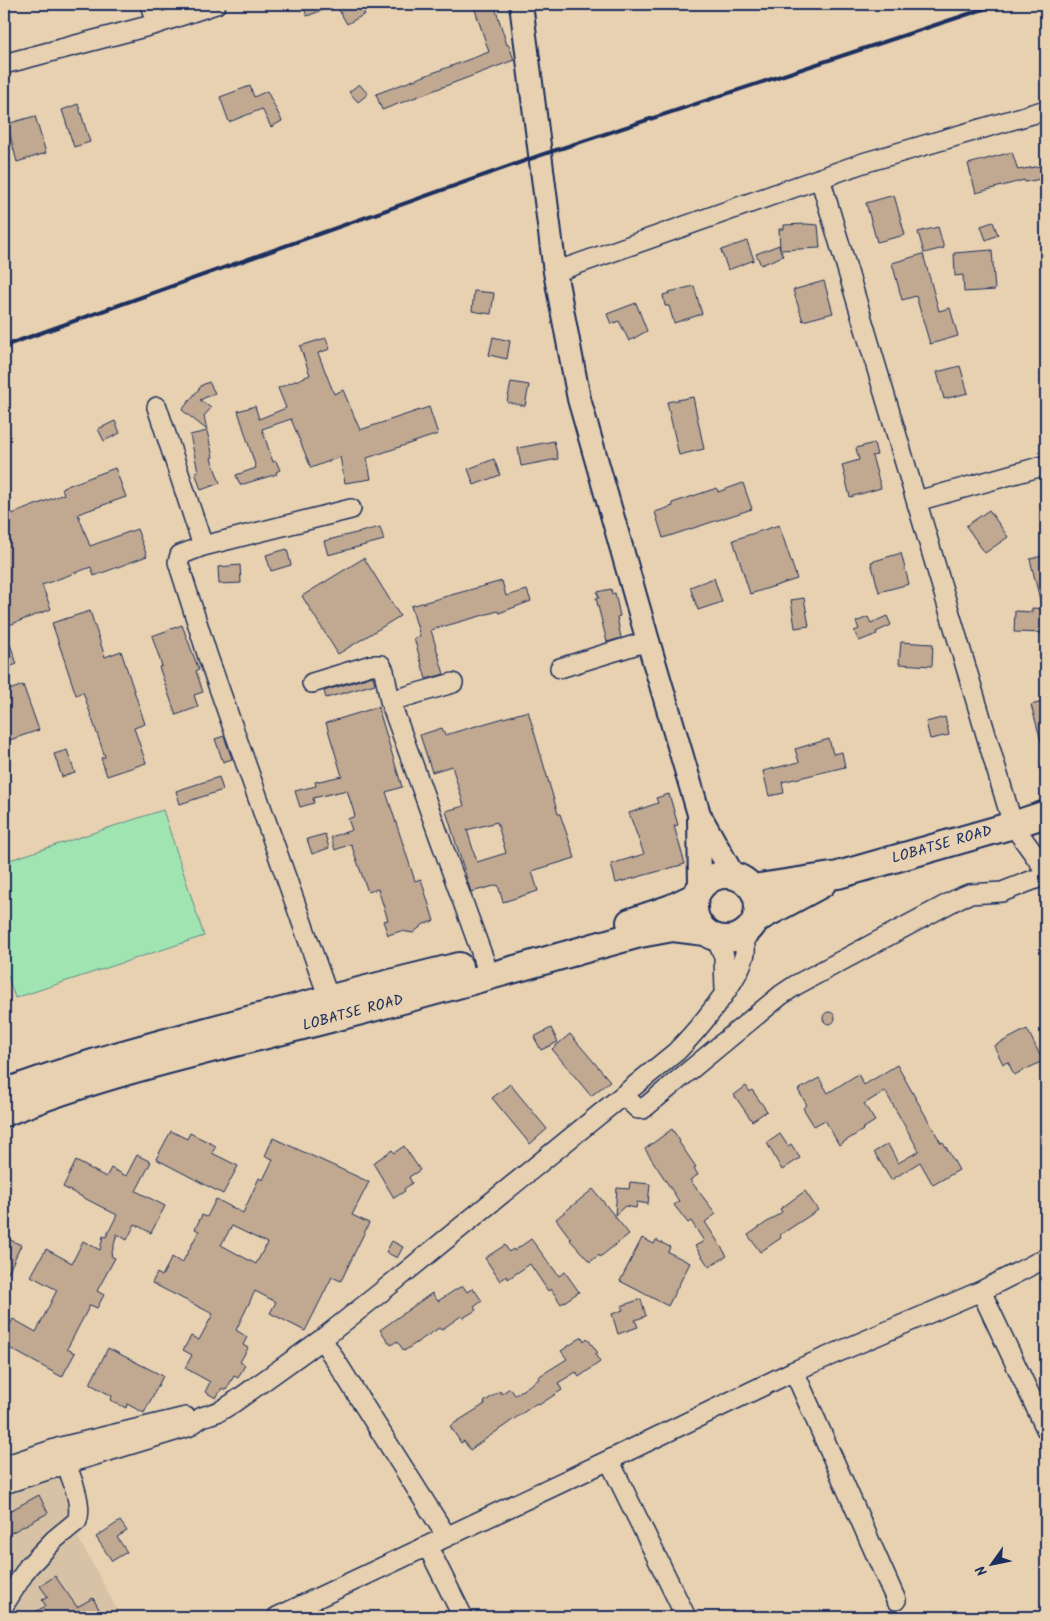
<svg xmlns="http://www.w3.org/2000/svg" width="1050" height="1621" font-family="Kalam,sans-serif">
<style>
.built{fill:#d7c2a6}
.green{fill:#a0e5b1;stroke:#5e8a88}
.building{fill:#c0a891;stroke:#1b2f5e;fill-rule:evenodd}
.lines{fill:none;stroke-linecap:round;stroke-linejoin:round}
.minor-casing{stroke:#1b2f5e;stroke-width:22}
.major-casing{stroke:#1b2f5e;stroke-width:26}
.highway-casing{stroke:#1b2f5e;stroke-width:30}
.minor{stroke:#e7d1b1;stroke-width:19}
.major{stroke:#e7d1b1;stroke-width:22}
.highway{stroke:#e7d1b1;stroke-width:26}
.rail{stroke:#1b2f5e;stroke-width:4}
.labels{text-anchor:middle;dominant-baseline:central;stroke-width:5;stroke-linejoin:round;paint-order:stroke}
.street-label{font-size:15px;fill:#1b2f5e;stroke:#e7d1b1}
</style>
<rect width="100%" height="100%" fill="#e7d1b1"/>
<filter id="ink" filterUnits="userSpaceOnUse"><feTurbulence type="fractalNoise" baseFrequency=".02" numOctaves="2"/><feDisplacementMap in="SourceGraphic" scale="10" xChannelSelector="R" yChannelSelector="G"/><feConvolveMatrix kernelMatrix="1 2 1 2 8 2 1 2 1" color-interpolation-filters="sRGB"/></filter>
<g filter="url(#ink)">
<path class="built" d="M 66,1464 L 72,1526 L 121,1617 L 4,1617 L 4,1484 Z"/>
<path class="green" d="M 163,810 L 204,936 L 15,998 L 4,964 L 4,862 Z"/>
<path class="building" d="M 302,4 L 360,4 L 365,14 L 347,24 L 336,5 L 307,16 Z
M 473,4 L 494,4 L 507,45 L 509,45 L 514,60 L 382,110 L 376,94 L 489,52 Z
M 359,84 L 368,94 L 358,102 L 349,92 Z
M 250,86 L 254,97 L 267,91 L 282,121 L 271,127 L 262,109 L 229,122 L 220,97 Z
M 78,104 L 90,142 L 74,147 L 62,110 Z
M 35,116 L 46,153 L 17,162 L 7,124 Z
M 1012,152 L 1018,170 L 1046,165 L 1046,178 L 1025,182 L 1024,180 L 976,193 L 968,164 Z
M 894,195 L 905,235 L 877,242 L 866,203 Z
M 993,222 L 998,235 L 986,240 L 981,226 Z
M 806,224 L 818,225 L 820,248 L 780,250 L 783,256 L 761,265 L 756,254 L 779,245 L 780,249 L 779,229 L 784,229 L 784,225 Z
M 938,227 L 944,248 L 924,253 L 918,232 Z
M 747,241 L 754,260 L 728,270 L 721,250 Z
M 992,250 L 995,290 L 964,292 L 963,275 L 955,276 L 954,253 Z
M 923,254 L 939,311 L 950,308 L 958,336 L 930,344 L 916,296 L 902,300 L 892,263 Z
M 824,281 L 833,313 L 803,321 L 793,290 Z
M 694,286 L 702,314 L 674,323 L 669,306 L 665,306 L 663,295 L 670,293 L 669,292 Z
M 474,291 L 494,293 L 491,314 L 472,311 Z
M 636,303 L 647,331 L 629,341 L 619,321 L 611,324 L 607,314 Z
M 493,337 L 510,341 L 507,359 L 489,355 Z
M 326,338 L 330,349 L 318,353 L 334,394 L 343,390 L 360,430 L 429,407 L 438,434 L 367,458 L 371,479 L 345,483 L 340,457 L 311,468 L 291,419 L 262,429 L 273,462 L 276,461 L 280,470 L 276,472 L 277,474 L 240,485 L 236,475 L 256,468 L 238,411 L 255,406 L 259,419 L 286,408 L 278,388 L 310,375 L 300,346 Z
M 960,366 L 968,393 L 944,399 L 937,372 Z
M 209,382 L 215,393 L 200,400 L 211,408 L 204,416 L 207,430 L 182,410 L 202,385 Z
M 511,382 L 529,385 L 525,406 L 507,402 Z
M 693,397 L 704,449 L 679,455 L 667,402 Z
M 115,421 L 120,433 L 104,441 L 98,429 Z
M 207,431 L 213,457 L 211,458 L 220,483 L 201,490 L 195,472 L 198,471 L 190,435 Z
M 554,441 L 558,459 L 521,466 L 518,448 Z
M 874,443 L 877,455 L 872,456 L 881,488 L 850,497 L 842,465 L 859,460 L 856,448 Z
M 494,459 L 500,475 L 474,485 L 468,469 Z
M 115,468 L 126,497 L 78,514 L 90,546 L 137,529 L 147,556 L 94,576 L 91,567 L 42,585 L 51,609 L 4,627 L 4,517 L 64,494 L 62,488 Z
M 743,483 L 752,509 L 663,538 L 655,512 L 673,506 L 672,503 L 717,488 L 718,492 Z
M 989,510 L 1008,537 L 985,553 L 966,526 Z
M 779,525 L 797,579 L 750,594 L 733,540 Z
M 380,527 L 384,540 L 328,555 L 324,541 Z
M 287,549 L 291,565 L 271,571 L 266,555 Z
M 901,553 L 909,584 L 879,592 L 871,562 Z
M 1046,555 L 1046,607 L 1042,608 L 1030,559 Z
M 364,558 L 400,616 L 338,654 L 302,596 Z
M 240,565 L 241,583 L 219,584 L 218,567 Z
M 714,578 L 722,602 L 698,610 L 690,587 Z
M 502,581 L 506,596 L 527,590 L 531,601 L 499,613 L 498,611 L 431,630 L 444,674 L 426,679 L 414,638 L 420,636 L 411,606 Z
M 611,589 L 612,594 L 615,593 L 620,616 L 617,617 L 621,638 L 607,642 L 596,598 L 599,598 L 597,592 Z
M 804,598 L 809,626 L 795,628 L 791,600 Z
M 1032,608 L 1046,609 L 1046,633 L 1014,632 L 1015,611 L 1032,612 Z
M 90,611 L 105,657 L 121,651 L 145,724 L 134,728 L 146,763 L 107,776 L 101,758 L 105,757 L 83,692 L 76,695 L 52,623 Z
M 887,616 L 891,625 L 876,632 L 877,634 L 859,641 L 854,631 L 859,629 L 856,622 L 868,617 L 871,623 Z
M 182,625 L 199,670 L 196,671 L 203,692 L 194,695 L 198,707 L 176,715 L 159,667 L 162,666 L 152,636 Z
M 4,630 L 5,630 L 17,664 L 4,669 Z
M 901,642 L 933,644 L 932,666 L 899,664 Z
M 373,676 L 375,684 L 326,698 L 324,691 Z
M 23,685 L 39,730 L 4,742 L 4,692 Z
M 1046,701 L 1046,748 L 1043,748 L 1031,705 Z
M 378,707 L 402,787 L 386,792 L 415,881 L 421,879 L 434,921 L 424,924 L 413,933 L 401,931 L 388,935 L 383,921 L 388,920 L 378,889 L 368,892 L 351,844 L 335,850 L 331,837 L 352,830 L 348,819 L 355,816 L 347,790 L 313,798 L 314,803 L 300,807 L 295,791 L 316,786 L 315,782 L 342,776 L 326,723 Z
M 528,711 L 558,814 L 560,814 L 575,858 L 532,871 L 538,891 L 503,902 L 498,885 L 471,892 L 446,811 L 464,806 L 452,766 L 432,772 L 420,735 L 442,728 L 445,735 ZM 497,822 L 506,853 L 477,862 L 467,830 Z
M 945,717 L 949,735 L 930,739 L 926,722 Z
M 224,736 L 232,759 L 223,762 L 215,739 Z
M 829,739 L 833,754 L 842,752 L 845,767 L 782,782 L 784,793 L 769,796 L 763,771 L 799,762 L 795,749 Z
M 67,750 L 75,773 L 62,777 L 54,754 Z
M 219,777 L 223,790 L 180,804 L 176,791 Z
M 669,794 L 678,825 L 674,826 L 685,864 L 616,883 L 611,864 L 644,854 L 629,813 L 658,803 L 656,798 Z
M 325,834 L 329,848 L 312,854 L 307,839 Z
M823 1018a6 6 0 1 1 12 0a6 6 0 1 1-12 0Z
M 551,1028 L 558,1042 L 541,1050 L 534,1037 Z
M 1027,1029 L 1043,1061 L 1014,1075 L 1008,1062 L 1003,1064 L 994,1046 Z
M 570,1034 L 610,1081 L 591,1096 L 552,1049 Z
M 897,1065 L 941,1143 L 943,1142 L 959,1170 L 933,1185 L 920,1162 L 891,1180 L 874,1152 L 888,1144 L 898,1163 L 919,1151 L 885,1091 L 864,1104 L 875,1121 L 862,1129 L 863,1130 L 839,1145 L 825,1120 L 814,1126 L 803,1108 L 807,1105 L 798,1090 L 819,1078 L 828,1093 L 858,1074 L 864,1085 Z
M 510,1084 L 547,1129 L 530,1144 L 492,1098 Z
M 746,1086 L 750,1092 L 752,1090 L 767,1111 L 752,1121 L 734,1095 Z
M 672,1129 L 680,1141 L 679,1142 L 696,1167 L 694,1168 L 698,1175 L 690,1180 L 716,1214 L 705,1222 L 727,1256 L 709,1267 L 695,1246 L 704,1241 L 691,1221 L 688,1223 L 674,1205 L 679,1201 L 645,1149 Z
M 171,1131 L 187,1139 L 190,1133 L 216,1146 L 212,1153 L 238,1166 L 223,1194 L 156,1159 Z
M 780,1134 L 788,1146 L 791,1144 L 800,1158 L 782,1170 L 767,1143 Z
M 273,1138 L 369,1182 L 352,1215 L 369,1223 L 341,1281 L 332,1277 L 305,1331 L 270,1313 L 276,1302 L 255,1291 L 236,1330 L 247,1337 L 243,1345 L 248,1348 L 240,1362 L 245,1365 L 238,1378 L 234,1376 L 226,1390 L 222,1388 L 216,1398 L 205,1392 L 210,1382 L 185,1368 L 192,1355 L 183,1350 L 191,1336 L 199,1340 L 213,1314 L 152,1283 L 157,1273 L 162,1276 L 172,1257 L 182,1263 L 199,1231 L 195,1229 L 202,1215 L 207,1217 L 216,1199 L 243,1213 L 259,1178 L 263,1180 L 273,1159 L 265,1156 ZM 232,1226 L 267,1243 L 256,1264 L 221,1245 Z
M 404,1146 L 420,1170 L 409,1177 L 412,1183 L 404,1189 L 405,1191 L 394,1198 L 373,1163 L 392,1150 L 394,1153 Z
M 137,1155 L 151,1162 L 136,1191 L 165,1206 L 151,1233 L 135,1224 L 127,1240 L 117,1234 L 111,1256 L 115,1258 L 97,1291 L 104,1295 L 97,1308 L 90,1305 L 67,1349 L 75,1353 L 62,1377 L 4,1345 L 4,1336 L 13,1319 L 36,1332 L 57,1290 L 31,1276 L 46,1249 L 72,1263 L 83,1241 L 100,1250 L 103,1236 L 106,1237 L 117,1215 L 63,1187 L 76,1161 L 106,1177 L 111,1168 L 126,1176 Z
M 630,1182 L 650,1184 L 648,1204 L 637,1202 L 636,1208 L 625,1206 L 615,1215 L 617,1188 L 629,1189 Z
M 593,1189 L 629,1234 L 600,1257 L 599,1255 L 590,1262 L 570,1240 L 571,1239 L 556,1219 Z
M 805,1191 L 818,1210 L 780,1235 L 781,1238 L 760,1252 L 748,1235 L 782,1212 L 780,1209 Z
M 4,1237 L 21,1245 L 4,1282 Z
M 642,1238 L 654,1244 L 656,1240 L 670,1247 L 668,1252 L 690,1263 L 668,1306 L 620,1281 Z
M 531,1239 L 559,1276 L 565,1272 L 579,1292 L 561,1304 L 551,1289 L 548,1291 L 530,1264 L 508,1279 L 507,1276 L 500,1281 L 485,1258 L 505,1245 L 509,1252 L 513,1249 L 514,1251 Z
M 392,1241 L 403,1247 L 397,1258 L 386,1252 Z
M 463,1286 L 467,1292 L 473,1288 L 482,1301 L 474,1307 L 476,1310 L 463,1318 L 461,1316 L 441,1330 L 439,1328 L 404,1351 L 397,1341 L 391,1345 L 380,1330 L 432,1293 L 438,1301 L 460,1287 L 461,1288 Z
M 641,1299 L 646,1316 L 635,1320 L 638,1327 L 618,1334 L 612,1314 L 623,1310 L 621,1306 Z
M 582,1337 L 584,1341 L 587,1338 L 598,1353 L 595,1354 L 600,1362 L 579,1377 L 576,1372 L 558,1383 L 562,1390 L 539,1405 L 537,1403 L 470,1450 L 464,1441 L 461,1443 L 450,1426 L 485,1404 L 484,1402 L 500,1391 L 501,1394 L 510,1388 L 515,1395 L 539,1379 L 538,1377 L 567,1359 L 561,1351 Z
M 108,1348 L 163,1376 L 144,1413 L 127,1404 L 126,1408 L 110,1400 L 112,1396 L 90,1384 Z
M 39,1495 L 48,1513 L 7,1535 L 4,1529 L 4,1514 Z
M 120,1521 L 127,1531 L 117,1537 L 127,1552 L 112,1561 L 96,1537 Z
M 55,1576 L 77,1607 L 93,1598 L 101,1613 L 93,1617 L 25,1617 L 46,1606 L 42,1600 L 48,1597 L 40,1586 Z"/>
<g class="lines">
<g class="minor-casing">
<path id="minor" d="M 150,4 L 156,24
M 4,64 L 156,24 L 216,4
M 820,178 L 1013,825 L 1046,871
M 555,272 L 863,163 L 1046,110
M 157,407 L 203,546
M 917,501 L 1046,465
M 560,668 L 648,641
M 312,683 L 371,665 L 381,665 L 384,671 L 390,701
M 453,683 L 390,701 L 484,960 L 489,976
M 715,937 L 724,956 L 725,992
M 333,1010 L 208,657 L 178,562 L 180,555 L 203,546 L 351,509
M 623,1095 L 638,1109 L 643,1109 L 781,995 L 796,985 L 959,898 L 969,894 L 1002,892 L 1046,875
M 981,1291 L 1046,1429
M 322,1339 L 447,1537
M 794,1371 L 896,1600
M 609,1460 L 686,1617
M 4,1466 L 61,1447 L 186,1417
M 4,1484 L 66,1464 L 188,1427 L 202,1417 L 220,1411 L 233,1403 L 322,1339 L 380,1293 L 676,1052 C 696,1032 740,980 745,953 C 746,947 744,940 743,934
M 428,1547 L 463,1617
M 4,1605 L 28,1567 L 55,1539 L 77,1521 C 84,1503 68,1470 62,1453
M 277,1617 L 609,1460 L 794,1371 L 981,1291 L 1046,1258"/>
</g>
<g class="major-casing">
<path id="major" d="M 521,4 L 555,272 L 579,399 L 648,641 L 699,814 L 733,875
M 699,817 L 700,886"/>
</g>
<g class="highway-casing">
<path id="highway" d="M694 907a32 32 0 1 1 64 0a32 32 0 1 1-64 0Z
M 753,888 L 838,875 L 1013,825 L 1046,814
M 755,920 L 822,884
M 630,922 L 671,908 L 694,897
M 4,1093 C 69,1068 136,1050 203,1032 C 288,1009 373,987 459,966
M 4,1113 C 110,1070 223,1047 334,1018 C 437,992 538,962 640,934 L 673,928 L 705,932"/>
</g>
<use href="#minor" class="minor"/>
<use href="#major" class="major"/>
<use href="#highway" class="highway"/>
<path class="rail" d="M 4,346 L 541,155 L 999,4"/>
</g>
</g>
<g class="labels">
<g class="street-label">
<text transform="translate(942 845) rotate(-16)">LOBATSE ROAD</text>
<text transform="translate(353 1013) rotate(-15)">LOBATSE ROAD</text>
</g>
</g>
<rect width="1050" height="1621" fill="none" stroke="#e7d1b1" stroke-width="20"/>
<rect x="10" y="10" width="1030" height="1601" fill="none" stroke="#1b2f5e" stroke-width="2" filter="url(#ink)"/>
<g transform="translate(992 1564) rotate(237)" stroke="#e7d1b1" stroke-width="4" paint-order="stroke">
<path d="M0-4L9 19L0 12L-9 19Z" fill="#1b2f5e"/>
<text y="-8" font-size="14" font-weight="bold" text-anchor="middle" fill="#1b2f5e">N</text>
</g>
</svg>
